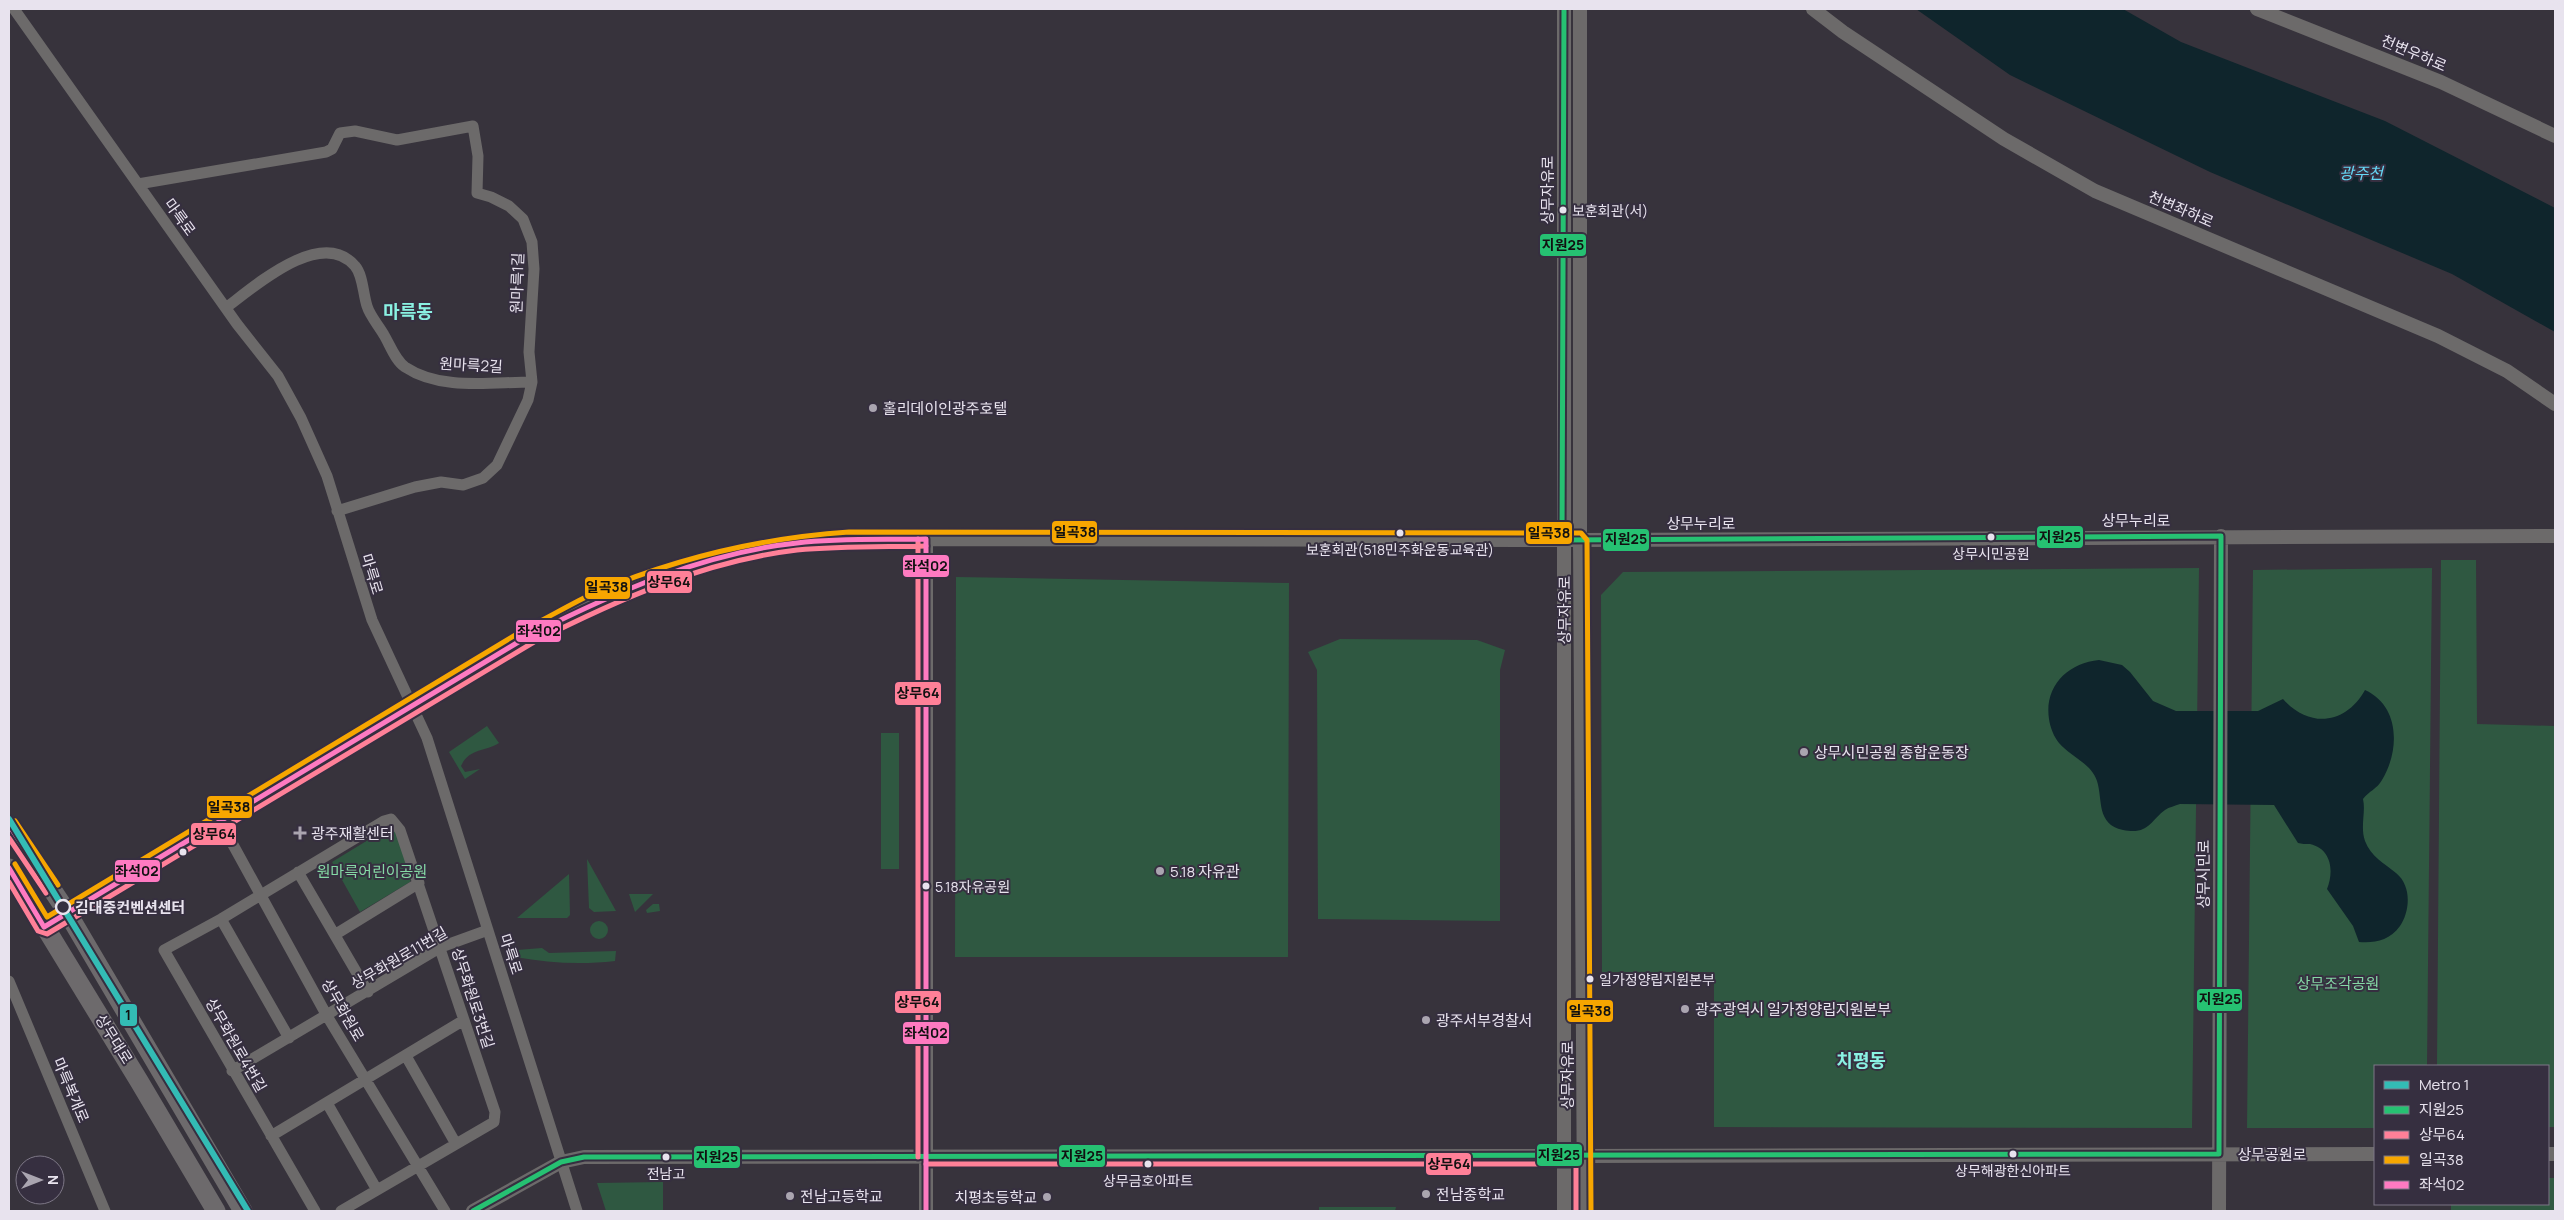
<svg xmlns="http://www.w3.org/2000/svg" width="2564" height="1220" font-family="Manrope,'Noto Sans KR',sans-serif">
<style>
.green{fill:#2f5841}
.water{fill:#0f252c}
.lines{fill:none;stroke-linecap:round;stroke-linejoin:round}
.minor{stroke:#6c6a6a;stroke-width:11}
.tertiary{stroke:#6c6a6a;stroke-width:14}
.secondary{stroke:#6e6c6d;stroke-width:16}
.primary{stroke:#6d6a6c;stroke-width:19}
.bus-1-casing{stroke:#362f40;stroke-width:9}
.bus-2-casing{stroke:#362f40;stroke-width:9}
.bus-3-casing{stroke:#362f40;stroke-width:9}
.bus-4-casing{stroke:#362f40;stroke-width:9}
.bus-1{stroke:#26c172;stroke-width:5}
.bus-2{stroke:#ff8098;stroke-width:5}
.bus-3{stroke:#f7a600;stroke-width:5}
.bus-4{stroke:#fe7ac1;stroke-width:5}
.metro-1-casing{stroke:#362f40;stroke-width:10}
.metro-1{stroke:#33bcb5;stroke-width:6}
.bus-dot{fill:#e8e3ee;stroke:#362f40;stroke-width:2}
.poi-dot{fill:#aaa5b0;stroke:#362f40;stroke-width:2}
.stop-dot{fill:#362f40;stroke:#e8e3ee;stroke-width:2.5}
.labels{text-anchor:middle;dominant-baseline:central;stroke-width:4;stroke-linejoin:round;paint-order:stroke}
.bus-label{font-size:14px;fill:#e8e3ee;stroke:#362f40}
.street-label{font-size:15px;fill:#e8e3ee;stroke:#362f40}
.poi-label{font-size:15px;fill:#e8e3ee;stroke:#362f40;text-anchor:start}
.park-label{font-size:15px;fill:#85d9a5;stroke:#362f40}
.stop-label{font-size:15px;font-weight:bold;fill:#e8e3ee;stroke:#362f40;text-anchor:start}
.water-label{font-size:16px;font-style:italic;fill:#65d8f6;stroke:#362f40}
.quarter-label{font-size:18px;font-weight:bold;fill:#8af1e2;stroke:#362f40}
.line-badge{stroke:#362f40;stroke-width:2}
.pale-badge-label{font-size:14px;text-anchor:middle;font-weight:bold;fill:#111}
</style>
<rect width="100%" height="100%" fill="#37333c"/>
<path class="green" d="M 2441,560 L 2476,560 L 2477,724 L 2555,726 L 2555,1127 L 2548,1127 L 2548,1066 L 2437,1066 Z
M 2199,568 L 2192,1128 L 1714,1127 L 1714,972 L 1602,972 L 1601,595 L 1623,572 Z
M 2432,568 L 2427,1066 L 2375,1066 L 2375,1128 L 2247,1128 L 2253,570 Z
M 956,577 L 1289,583 L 1288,957 L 955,957 Z
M 1340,639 L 1477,640 L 1505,650 L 1500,670 L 1500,921 L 1318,919 L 1317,670 L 1308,652 Z
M 487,726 L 499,743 C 485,752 469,748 461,766 L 465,772 L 480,769 L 465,779 L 449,752 Z
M 881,733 L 899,733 L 899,869 L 881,869 Z
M 391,826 L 395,828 L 412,875 L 410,882 L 360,912 L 332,862 Z
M 587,859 L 616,911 L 594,912 L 589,908 Z
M 569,874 L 570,915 L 567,918 L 517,918 Z
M 629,894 L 653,894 L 635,912 Z
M 653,904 L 659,904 L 660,911 L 647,913 L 646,910 Z
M590 930a9 9 0 1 1 18 0a9 9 0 1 1-18 0Z
M 542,948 L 549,953 L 616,951 L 615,961 C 581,965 549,963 515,957 L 514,952 L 517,950 Z
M 2548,1178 L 2555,1178 L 2555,1211 L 2451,1211 L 2451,1204 L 2548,1204 Z
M 663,1182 L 663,1211 L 606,1211 L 597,1183 Z
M 1319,1207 L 1396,1207 L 1395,1211 L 1319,1211 Z"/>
<path class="water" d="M 1916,9 L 2123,9 L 2181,42 L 2385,121 L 2555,208 L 2555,332 L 2452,274 L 2210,172 L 2010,75 Z
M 2099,660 L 2122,665 L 2130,672 L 2153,701 L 2176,711 L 2258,711 L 2283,699 C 2310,729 2346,724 2365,690 C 2400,706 2400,750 2382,780 C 2377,789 2369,791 2363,799 C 2366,812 2360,827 2365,841 C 2371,857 2384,863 2396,873 C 2412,886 2410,911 2400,926 C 2389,941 2375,943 2359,942 L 2353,926 L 2327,889 C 2334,872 2332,849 2310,844 C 2305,844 2302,844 2298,843 L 2274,805 L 2180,804 C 2175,806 2169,807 2165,810 C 2150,821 2149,835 2123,830 C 2096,824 2103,800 2097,781 C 2091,763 2071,757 2059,743 C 2054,737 2050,727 2049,719 C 2044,686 2068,663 2099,660 Z"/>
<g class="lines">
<path class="minor" d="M 14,9 L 237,324 L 278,376 L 301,418 L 327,476 L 372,620 L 427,738 L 577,1211
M 138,184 L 326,152 L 332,149 L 340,133 L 355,131 L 397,140 L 473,126 L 478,156 L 477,193 L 491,197 L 509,206 L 523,219 L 532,242 L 534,269 L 529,352 L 532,382 L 528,400 L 497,465 L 483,478 L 463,485 L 441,482 L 415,487 L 337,511
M 227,307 C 256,285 322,227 355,266 C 363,275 363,294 367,306 C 370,316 379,326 384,335 C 390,345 395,360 405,367 C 441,391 491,382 532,382
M 220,821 L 327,1016 L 445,1211
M 298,872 L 368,992
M 221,919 L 289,1038
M 336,934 L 419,883
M 9,981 L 105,1211
M 406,1056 L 456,1144
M 232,1071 L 441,947 L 488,930
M 327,1103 L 377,1190
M 271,1136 L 464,1020
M 315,1211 L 164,950 L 221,919 L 384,821 L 391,819 L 400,830 L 495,1112 L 494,1122 L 341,1211"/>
<path class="tertiary" d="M 1564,9 L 1564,1211
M 1580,9 L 1580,540 L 1584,1211
M 1813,9 L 1843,32 L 2004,139 L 2095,191 L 2438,336 L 2507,371 L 2555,404
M 2257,9 L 2441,82 L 2555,136
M 926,539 L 926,1211
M 44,927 L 530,635 C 614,592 701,554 796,543 C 839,539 882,540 926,539 L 1580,540 L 2555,536
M 2548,1154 L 2555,1154
M 1584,1156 L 2375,1154
M 473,1211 L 561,1162 L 584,1157 L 1564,1156
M 2219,1211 L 2221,536"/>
<path class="secondary" d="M 1564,1156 L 1584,1156"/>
<path class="primary" d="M 9,825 L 67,912 L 243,1211
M 9,868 L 139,1081 L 216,1211"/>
<g class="bus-1-casing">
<path id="bus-1" d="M 1564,9 L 1562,540 L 2221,536
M 2219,1154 L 2221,536
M 473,1211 L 561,1162 L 584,1157 L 2219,1154"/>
</g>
<g class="bus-2-casing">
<path id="bus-2" d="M 918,539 L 918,1157
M 9,838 L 46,893
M 9,882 L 38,931 L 47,934 L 534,642 C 617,600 704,561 797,550 C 840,546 883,547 926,546
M 926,1164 L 1576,1164 L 1576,1211"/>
</g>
<g class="bus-3-casing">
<path id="bus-3" d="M 15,821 L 58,885
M 15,864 L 47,917 L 527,628 C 549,617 571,604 594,593 C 676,558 761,538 849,532 L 1581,533 L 1587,540 L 1591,1211"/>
</g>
<g class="bus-4-casing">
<path id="bus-4" d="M 9,825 L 52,889
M 9,868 L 44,927 L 530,635 C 614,593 702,553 797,543 C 840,538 883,540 926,539 L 926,1211"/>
</g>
<use href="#bus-1" class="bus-1"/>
<use href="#bus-2" class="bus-2"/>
<use href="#bus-3" class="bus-3"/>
<use href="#bus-4" class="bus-4"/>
<g class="metro-1-casing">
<path id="metro-1" d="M 9,819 L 248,1211"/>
</g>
<use href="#metro-1" class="metro-1"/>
</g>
<g class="bus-dot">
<circle cx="1563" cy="210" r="4.5"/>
<circle cx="1400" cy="533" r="4.5"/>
<circle cx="1991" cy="537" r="4.5"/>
<circle cx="183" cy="852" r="4.5"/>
<circle cx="926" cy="886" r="4.5"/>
<circle cx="1590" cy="979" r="4.5"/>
<circle cx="2013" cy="1154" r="4.5"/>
<circle cx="666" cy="1157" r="4.5"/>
<circle cx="1148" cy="1164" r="4.5"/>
</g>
<g class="poi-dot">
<circle cx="873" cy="408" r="5"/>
<circle cx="1804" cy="752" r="5"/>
<path d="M297.5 825.5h5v5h5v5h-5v5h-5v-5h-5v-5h5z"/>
<circle cx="1160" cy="871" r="5"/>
<circle cx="1685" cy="1009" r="5"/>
<circle cx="1426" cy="1020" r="5"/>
<circle cx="1426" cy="1194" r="5"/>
<circle cx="790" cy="1196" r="5"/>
<circle cx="1047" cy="1197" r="5"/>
</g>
<circle class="stop-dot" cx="63" cy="907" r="7"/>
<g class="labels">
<g class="bus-label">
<text x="1572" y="210" text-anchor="start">보훈회관(서)</text>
<text x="1400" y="549">보훈회관(518민주화운동교육관)</text>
<text x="1991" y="553">상무시민공원</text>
<text x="935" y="886" text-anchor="start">5.18자유공원</text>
<text x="1599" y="979" text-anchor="start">일가정양립지원본부</text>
<text x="2013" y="1170">상무해광한신아파트</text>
<text x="666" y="1173">전남고</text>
<text x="1148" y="1180">상무금호아파트</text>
</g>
<g class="street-label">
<text transform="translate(2414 53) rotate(23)">천변우하로</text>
<text transform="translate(1547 190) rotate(-90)">상무자유로</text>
<text transform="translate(2181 209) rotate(23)">천변좌하로</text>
<text transform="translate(180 217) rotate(54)">마륵로</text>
<text transform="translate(517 283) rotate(-88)">원마륵1길</text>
<text transform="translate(471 365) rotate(3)">원마륵2길</text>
<text x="2136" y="520">상무누리로</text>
<text x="1701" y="523">상무누리로</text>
<text transform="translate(372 574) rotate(73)">마륵로</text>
<text transform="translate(1564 610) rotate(-90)">상무자유로</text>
<text transform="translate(2203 874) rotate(-90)">상무시민로</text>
<text transform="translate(511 954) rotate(72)">마륵로</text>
<text transform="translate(399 958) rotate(-30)">상무화원로11번길</text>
<text transform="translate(473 998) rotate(72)">상무화원로3번길</text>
<text transform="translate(343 1010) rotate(60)">상무화원로</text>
<text transform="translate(114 1039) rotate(58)">상무대로</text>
<text transform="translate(236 1045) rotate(60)">상무화원로4번길</text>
<text transform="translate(1567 1075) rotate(-90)">상무자유로</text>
<text transform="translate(71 1090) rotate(67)">마륵복개로</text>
<text x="2272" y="1154">상무공원로</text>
</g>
<g class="poi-label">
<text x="883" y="408">홀리데이인광주호텔</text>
<text x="1814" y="752">상무시민공원 종합운동장</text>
<text x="311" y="833">광주재활센터</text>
<text x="1170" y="871">5.18 자유관</text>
<text x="1695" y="1009">광주광역시 일가정양립지원본부</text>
<text x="1436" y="1020">광주서부경찰서</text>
<text x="1436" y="1194">전남중학교</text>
<text x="800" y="1196">전남고등학교</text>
<text x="1037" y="1197" text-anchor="end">치평초등학교</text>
</g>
<g class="park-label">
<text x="372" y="871">원마륵어린이공원</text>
<text x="2338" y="983">상무조각공원</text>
</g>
<g class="stop-label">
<text x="75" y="907">김대중컨벤션센터</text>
</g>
<g class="water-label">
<text x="2361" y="173">광주천</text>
</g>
<g class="quarter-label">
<text x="408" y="311">마륵동</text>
<text x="1861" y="1060">치평동</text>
</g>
</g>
<g class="line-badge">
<rect x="1539" y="233" width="48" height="24" rx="5" fill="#26c172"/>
<rect x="1051" y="520" width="47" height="24" rx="5" fill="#f7a600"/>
<rect x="1525" y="521" width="48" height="24" rx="5" fill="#f7a600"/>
<rect x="2036" y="525" width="48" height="24" rx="5" fill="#26c172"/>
<rect x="1602" y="528" width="48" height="24" rx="5" fill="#26c172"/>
<rect x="902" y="554" width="48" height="24" rx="5" fill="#fe7ac1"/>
<rect x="646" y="570" width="47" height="24" rx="5" fill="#ff8098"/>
<rect x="584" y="576" width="47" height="24" rx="5" fill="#f7a600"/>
<rect x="515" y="619" width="47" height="24" rx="5" fill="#fe7ac1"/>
<rect x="894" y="681" width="48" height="25" rx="5" fill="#ff8098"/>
<rect x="206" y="795" width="47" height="24" rx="5" fill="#f7a600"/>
<rect x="190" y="822" width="47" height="24" rx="5" fill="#ff8098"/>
<rect x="114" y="859" width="47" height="24" rx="5" fill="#fe7ac1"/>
<rect x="2196" y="988" width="47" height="24" rx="5" fill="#26c172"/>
<rect x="894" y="990" width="48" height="24" rx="5" fill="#ff8098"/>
<rect x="1566" y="999" width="48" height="24" rx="5" fill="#f7a600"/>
<rect x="119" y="1003" width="19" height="24" rx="5" fill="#33bcb5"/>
<rect x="902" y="1021" width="48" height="24" rx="5" fill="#fe7ac1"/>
<rect x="1536" y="1143" width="47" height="24" rx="5" fill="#26c172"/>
<rect x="1058" y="1144" width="48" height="24" rx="5" fill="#26c172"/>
<rect x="693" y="1145" width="48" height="24" rx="5" fill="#26c172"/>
<rect x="1425" y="1152" width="47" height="24" rx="5" fill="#ff8098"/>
</g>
<g class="pale-badge-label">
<text x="1563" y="250">지원25</text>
<text x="1075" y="537">일곡38</text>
<text x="1549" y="538">일곡38</text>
<text x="2060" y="542">지원25</text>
<text x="1626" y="544">지원25</text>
<text x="926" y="571">좌석02</text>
<text x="669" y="587">상무64</text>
<text x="607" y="592">일곡38</text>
<text x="539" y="636">좌석02</text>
<text x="918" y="698">상무64</text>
<text x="229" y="812">일곡38</text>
<text x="214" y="839">상무64</text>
<text x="137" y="876">좌석02</text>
<text x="2220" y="1004">지원25</text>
<text x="918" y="1007">상무64</text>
<text x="1590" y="1016">일곡38</text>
<text x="128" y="1020">1</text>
<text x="926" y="1038">좌석02</text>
<text x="1559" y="1160">지원25</text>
<text x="1082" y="1161">지원25</text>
<text x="717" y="1162">지원25</text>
<text x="1449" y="1169">상무64</text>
</g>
<rect width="2564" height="1220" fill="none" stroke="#e8e3ee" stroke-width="20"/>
<rect x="2374" y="1065" width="175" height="140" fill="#362f40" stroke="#7d7786"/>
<rect x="2384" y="1081" width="25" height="8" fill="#33bcb5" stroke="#7d7786"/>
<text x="2419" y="1090" font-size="15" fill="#e8e3ee">Metro 1</text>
<rect x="2384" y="1106" width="25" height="8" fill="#26c172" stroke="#7d7786"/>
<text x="2419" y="1115" font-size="15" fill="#e8e3ee">지원25</text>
<rect x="2384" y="1131" width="25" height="8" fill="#ff8098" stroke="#7d7786"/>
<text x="2419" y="1140" font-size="15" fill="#e8e3ee">상무64</text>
<rect x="2384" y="1156" width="25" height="8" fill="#f7a600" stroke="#7d7786"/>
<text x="2419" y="1165" font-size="15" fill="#e8e3ee">일곡38</text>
<rect x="2384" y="1181" width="25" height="8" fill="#fe7ac1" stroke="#7d7786"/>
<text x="2419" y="1190" font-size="15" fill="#e8e3ee">좌석02</text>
<g transform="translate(40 1180) rotate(90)"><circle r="24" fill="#362f40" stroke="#7d7786"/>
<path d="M0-4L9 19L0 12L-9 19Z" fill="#aaa5b0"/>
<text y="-8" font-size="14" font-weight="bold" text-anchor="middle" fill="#e8e3ee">N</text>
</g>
</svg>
